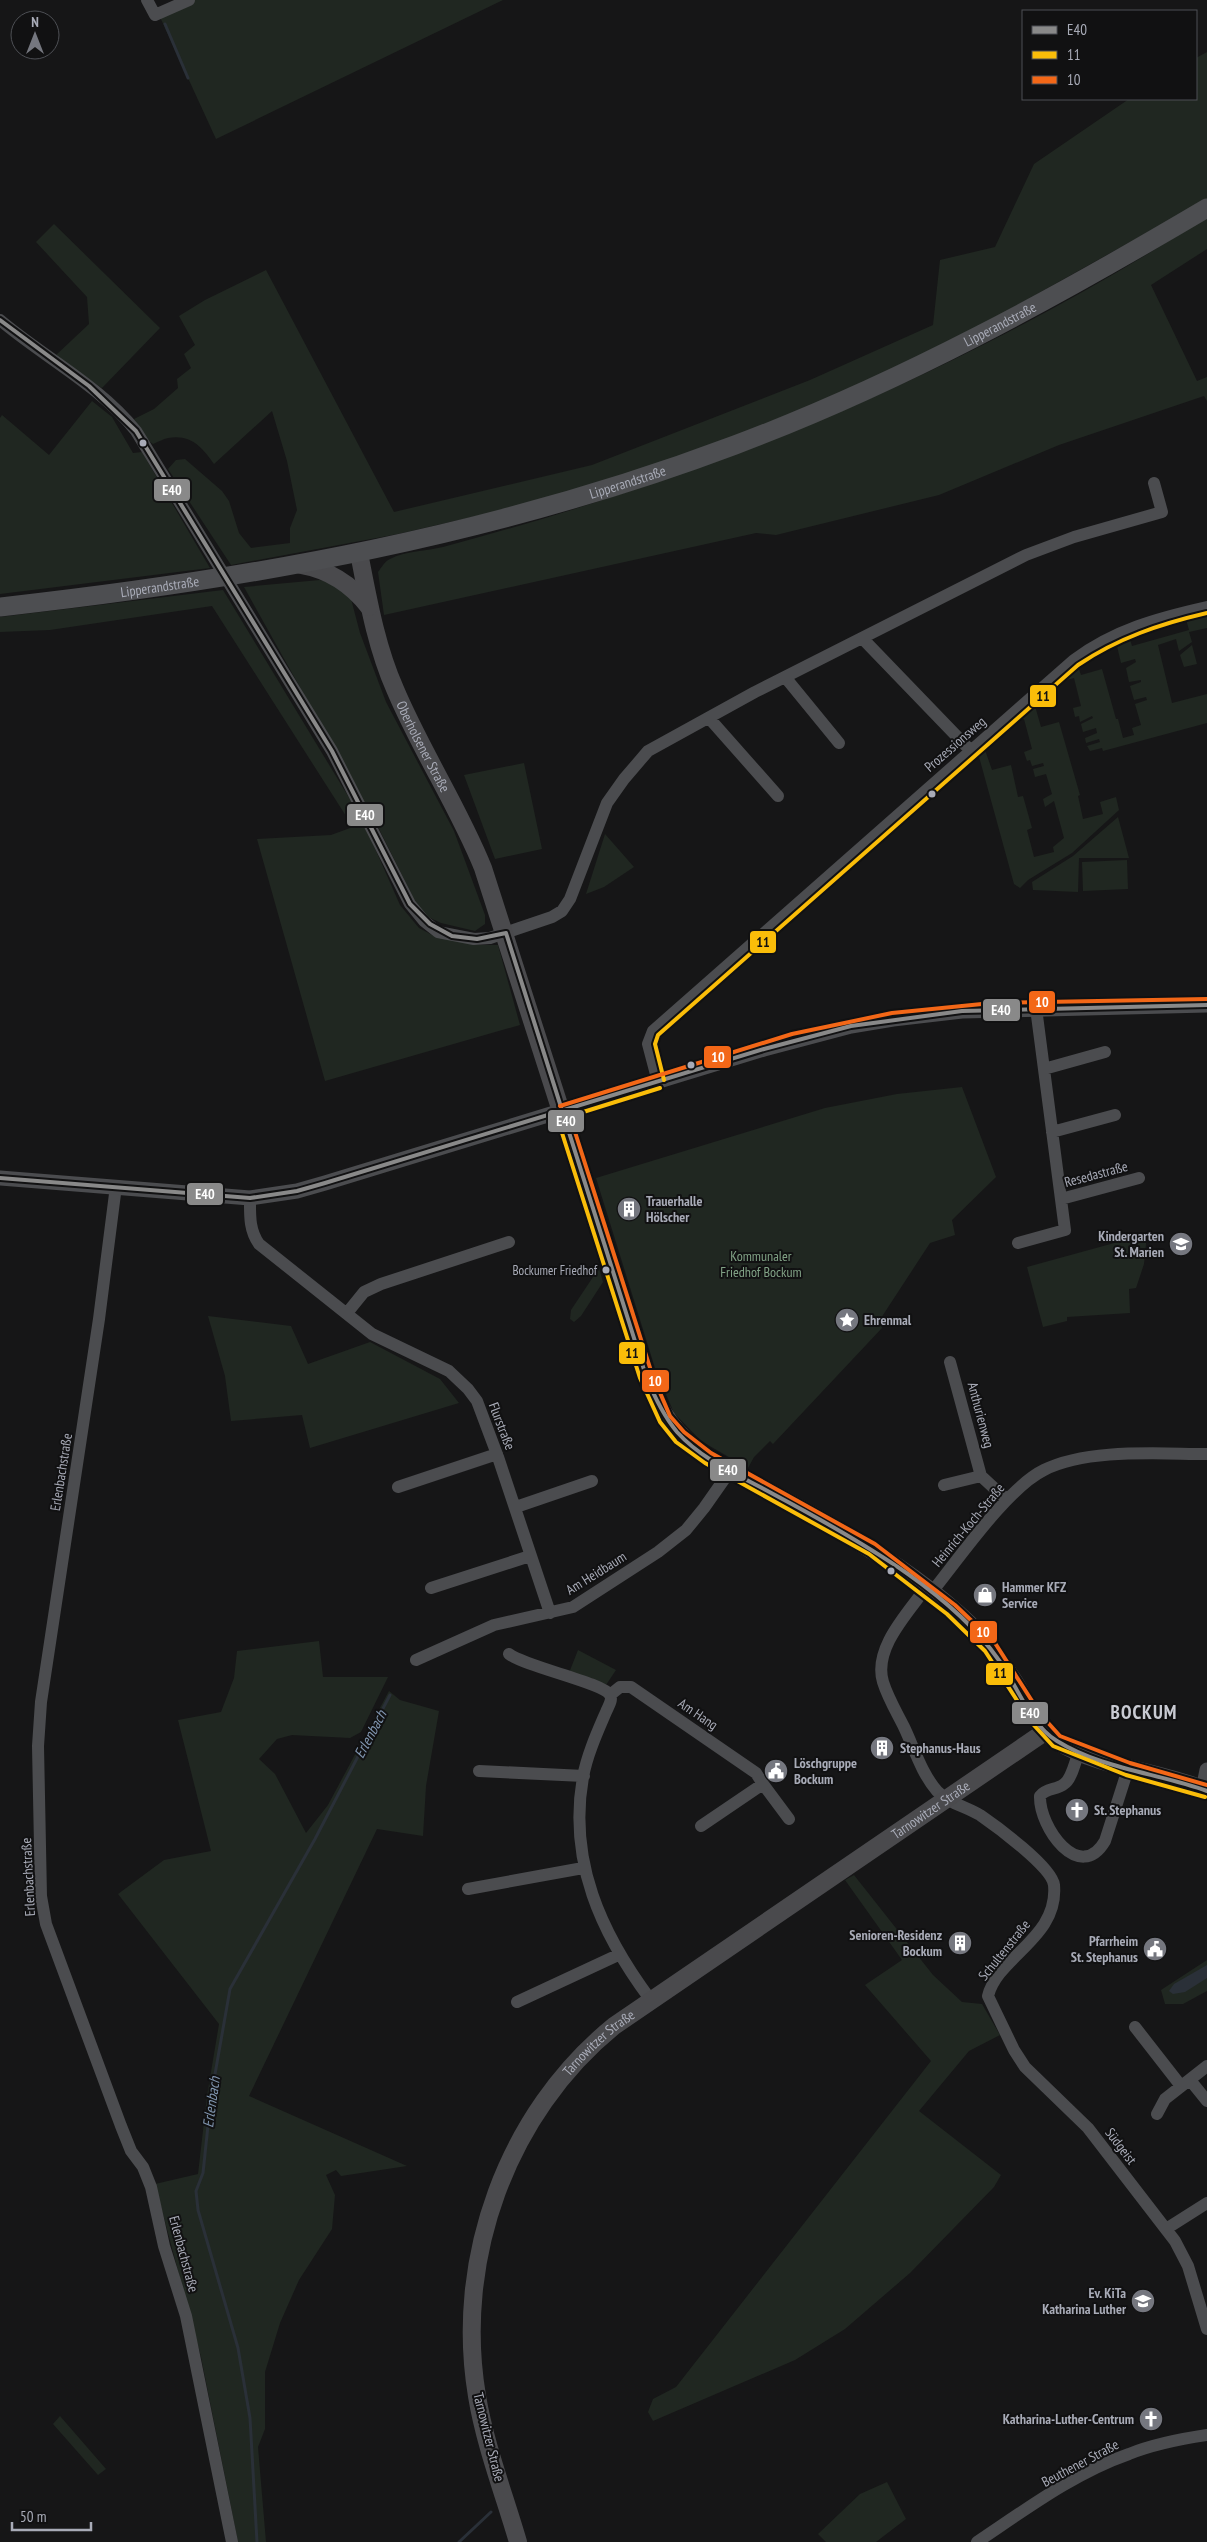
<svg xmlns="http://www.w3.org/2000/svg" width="1207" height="2542" font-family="'PT Sans Narrow',sans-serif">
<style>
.green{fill:#202721}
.water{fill:#2a3038}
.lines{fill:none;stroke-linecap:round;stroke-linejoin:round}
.stream{stroke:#2a3038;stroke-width:3}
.minor{stroke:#4b4c4f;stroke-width:12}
.tertiary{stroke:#4b4c4f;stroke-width:15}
.secondary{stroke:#4a4a4d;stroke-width:18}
.primary{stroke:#4d4e51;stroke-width:19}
.bus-1-casing{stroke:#111112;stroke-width:8}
.bus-2-casing{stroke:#111112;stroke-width:8}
.bus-3-casing{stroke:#111112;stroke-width:8}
.bus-1{stroke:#898989;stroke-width:4}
.bus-2{stroke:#fabd09;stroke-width:4}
.bus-3{stroke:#f36717;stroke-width:4}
.bus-dot{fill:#a8abb7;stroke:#111112;stroke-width:2}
.labels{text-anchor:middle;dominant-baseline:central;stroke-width:4;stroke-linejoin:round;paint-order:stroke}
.bus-label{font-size:13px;fill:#a8abb7;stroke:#111112;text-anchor:end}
.street-label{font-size:14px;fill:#a8abb7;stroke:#111112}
.poi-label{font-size:14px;font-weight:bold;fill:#a8abb7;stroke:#111112;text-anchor:start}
.park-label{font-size:14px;fill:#80a185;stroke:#111112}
.water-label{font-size:15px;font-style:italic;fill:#8196b0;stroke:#111112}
.district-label{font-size:19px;font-weight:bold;letter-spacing:1px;fill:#c9cbd3;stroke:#111112}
.line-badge{stroke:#111112;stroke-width:2}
.badge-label{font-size:14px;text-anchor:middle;font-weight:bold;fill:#fff}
.pale-badge-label{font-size:14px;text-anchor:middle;font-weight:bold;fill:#111}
</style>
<rect width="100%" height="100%" fill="#161617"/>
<path class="green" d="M 194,0 L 503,0 L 216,139 L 160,17 Z
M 1207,52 L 1207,199 L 951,342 L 855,388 L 726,440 L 626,474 L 515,507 L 398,534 L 231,565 L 168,469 L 176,460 L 185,459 L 222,491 L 229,501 L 239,533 L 251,548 L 290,543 L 290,528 L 297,510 L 287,461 L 272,411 L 214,464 C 202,447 191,434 168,438 C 163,439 158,442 153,444 L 146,439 L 134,419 L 154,409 L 178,388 L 177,379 L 191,368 L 184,354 L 195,345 L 179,316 L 205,300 L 266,270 L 394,512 L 592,465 L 810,380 L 933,325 L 940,260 L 995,247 L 1034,164 L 1129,99 L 1196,99 L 1196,58 Z
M 1207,217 L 1207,249 L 1151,285 L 1197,381 L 1207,377 L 1207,401 L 1204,396 L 1059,445 L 939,495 L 776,535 L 756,533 L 384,615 L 378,572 C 381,568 385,561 390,559 C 405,551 427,551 443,547 C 502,531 561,514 618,495 C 825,428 1025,334 1207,217 Z
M 54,224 L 160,328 L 102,388 L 55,356 L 89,324 L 87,297 L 36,242 Z
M 92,401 L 112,417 L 133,453 L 142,452 L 210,568 L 0,594 L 0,418 L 2,415 L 49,455 Z
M 320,580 L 332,583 L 350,595 L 360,633 L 386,702 L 454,831 L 485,915 L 485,924 L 475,931 L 441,923 L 424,915 L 414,899 L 378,827 L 244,587 Z
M 223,590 L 362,819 L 400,905 L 419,928 L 436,937 L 479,945 L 498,945 L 520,1025 L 325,1081 L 257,839 L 331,835 L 353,827 L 212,606 L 50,630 L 0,632 L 0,617 Z
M 1207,614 L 1207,628 L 1189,632 L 1192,642 L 1179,651 L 1176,639 L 1158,645 L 1172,703 L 1207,694 L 1207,723 L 1103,751 L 1102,748 L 1090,751 L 1087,746 L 1100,742 L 1099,739 L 1086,743 L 1085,738 L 1097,733 L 1096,728 L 1083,732 L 1081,724 L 1093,718 L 1092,716 L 1080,722 L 1079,716 L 1075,717 L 1073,708 L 1081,706 L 1074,678 L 1063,681 L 1055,686 L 1078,666 L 1081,675 L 1102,669 L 1116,719 L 1118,719 L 1123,738 L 1134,735 L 1132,728 L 1141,725 L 1135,704 L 1147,700 L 1146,697 L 1134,700 L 1130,686 L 1141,682 L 1141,680 L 1129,682 L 1126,668 L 1136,662 L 1135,659 L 1121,663 L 1116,642 L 1129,636 L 1132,646 L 1189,630 L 1186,619 Z
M 1192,645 L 1197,664 L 1184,667 L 1180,655 Z
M 1048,692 L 1035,706 L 1041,727 L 1059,722 L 1080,795 L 1078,796 L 1083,819 L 1103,814 L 1100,802 L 1116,797 L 1119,810 L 1072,853 L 1028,880 L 1020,888 L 1014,884 L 978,753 L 999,735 L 1000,736 L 985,750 L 992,770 L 1011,765 L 1018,797 L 1023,796 L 1032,828 L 1027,830 L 1034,857 L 1054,852 L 1053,847 L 1064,838 L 1054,801 L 1045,807 L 1043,799 L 1052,794 L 1046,774 L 1035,777 L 1033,769 L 1044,766 L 1043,763 L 1032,766 L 1030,760 L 1027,761 L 1024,752 L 1032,749 L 1024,719 L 1020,719 L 1005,732 L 1004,730 Z
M 524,763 L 542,849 L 495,859 L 464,775 Z
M 1118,817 L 1129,858 L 1079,858 L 1078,892 L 1033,890 L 1032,882 L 1073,856 Z
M 605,834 L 634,867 L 604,887 L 586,894 Z
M 1127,860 L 1128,889 L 1083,891 L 1082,862 Z
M 962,1087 L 996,1177 L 952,1220 L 955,1235 L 930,1243 L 883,1315 L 880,1320 L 882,1328 L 773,1444 L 770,1441 L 754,1457 L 748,1468 L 701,1441 L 674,1413 L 655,1368 L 596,1178 L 825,1108 L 897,1094 Z
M 1147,1234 L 1144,1264 L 1136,1288 L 1129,1289 L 1130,1313 L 1067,1317 L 1067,1321 L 1043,1327 L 1027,1267 Z
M 599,1268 L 603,1282 L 581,1316 L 574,1322 L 570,1319 L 571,1310 Z
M 208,1316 L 291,1326 L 308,1364 L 370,1342 L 440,1379 L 459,1403 L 310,1448 L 302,1415 L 231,1421 L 225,1376 Z
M 319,1641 L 323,1677 L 388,1677 L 361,1732 L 350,1738 L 292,1735 L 277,1739 L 259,1759 L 275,1774 L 306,1833 L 328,1805 L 389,1691 L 400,1700 L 439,1711 L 426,1786 L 423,1836 L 377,1829 L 249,2096 L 407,2166 L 341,2176 L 336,2170 L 326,2175 L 335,2195 L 332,2229 L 299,2280 L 280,2323 L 265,2372 L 265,2429 L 258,2447 L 266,2542 L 238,2542 L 201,2357 L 155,2184 L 198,2174 L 207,2096 L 219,2024 L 118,1894 L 164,1860 L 211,1851 L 178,1720 L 221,1712 L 234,1678 L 237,1651 Z
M 578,1650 L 616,1670 L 606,1685 L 569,1673 Z
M 854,1875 L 933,1975 L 962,2002 L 982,2004 L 1000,2035 L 969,2051 L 919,2111 L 1001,2175 L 994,2187 L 910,2273 L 845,2329 L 795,2360 L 653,2421 L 648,2412 L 653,2399 L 676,2387 L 931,2061 L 865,1985 L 902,1960 L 845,1880 Z
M 1207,1960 L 1207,1991 L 1183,2004 L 1165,2004 L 1161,1990 Z
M 60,2416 L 106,2469 L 98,2475 L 53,2424 Z
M 887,2482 L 906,2519 L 876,2542 L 826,2542 L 818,2534 L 860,2494 Z"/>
<path class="water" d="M 1207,1965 L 1207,1978 L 1185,1992 L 1173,1994 L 1169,1991 L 1174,1984 Z"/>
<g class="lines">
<path class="stream" d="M 165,24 L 188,78
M 257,2542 L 250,2418 L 238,2348 L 198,2210 L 196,2191 L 203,2173 L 211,2097 L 230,1989 L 315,1839 L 390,1695
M 459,2542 L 491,2512"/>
<path class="minor" d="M 147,0 L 155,15 L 189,0
M 0,320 C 45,358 99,385 136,431 L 332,751 L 410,904 L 424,921 L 438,932 L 474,939 L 490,938 L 552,917 L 562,911 L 570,899 L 607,803 L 624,779 L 648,751 L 755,692 L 1026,555 L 1074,537 L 1162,512 L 1154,483
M 863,639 L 970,750
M 785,677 L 839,743
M 709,718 L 778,796
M 1044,1069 L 1105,1052
M 658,1082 L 648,1044 L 653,1031 L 1074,660 C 1114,630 1158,618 1207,607
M 1052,1132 L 1115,1115
M 116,1186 L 99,1319 L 41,1702 L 38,1746 L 41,1896 L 46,1924 L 121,2126 L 131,2151 L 143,2167 L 151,2187 L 164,2246 L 186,2316 L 232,2542
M 250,1198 C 250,1215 249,1230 259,1244 L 372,1334 L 449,1371 L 468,1389 L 477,1401 L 498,1457 L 550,1613
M 1061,1199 L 1139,1178
M 1018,1243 L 1065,1230 L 1036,1008
M 347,1313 L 364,1292 L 381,1284 L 509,1242
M 950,1362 L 981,1476 L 1007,1500
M 944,1485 L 981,1476
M 398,1487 L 497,1454
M 516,1507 L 592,1481
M 431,1588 L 530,1556
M 925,1589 C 907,1614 873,1649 883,1682 C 888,1698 897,1713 904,1727 C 914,1748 922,1774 937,1791 C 948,1803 967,1807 980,1815 C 996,1826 1052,1867 1054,1885 C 1059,1938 997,1957 988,1996 L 1014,2050 L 1025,2067 L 1088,2128 L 1175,2241 L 1188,2266 L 1207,2329
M 931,1593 C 958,1560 1007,1488 1044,1470 C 1088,1448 1159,1454 1207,1454
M 509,1654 C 526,1667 604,1683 610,1695 C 613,1700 608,1707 606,1712 C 597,1733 587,1755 583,1777 C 568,1861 601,1933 650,1999
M 416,1660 L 494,1625 L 573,1607 L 658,1552 L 686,1530 L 704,1508 L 730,1471
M 610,1695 L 620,1687 L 631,1687 L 756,1773 L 763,1784 L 701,1826
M 1079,1752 C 1075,1761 1072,1779 1064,1784 C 1057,1790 1046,1788 1040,1796 C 1039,1828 1080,1884 1105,1841 L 1128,1769
M 479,1771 L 584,1776
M 763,1784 L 789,1819
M 468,1889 L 583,1868
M 517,2002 L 618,1955
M 1135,2027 L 1181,2086
M 1190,2080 L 1207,2101
M 1157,2114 L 1165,2099 L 1207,2066
M 1166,2229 L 1207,2203
M 977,2542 C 1025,2510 1074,2473 1129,2454 C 1154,2444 1180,2439 1207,2435"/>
<path class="tertiary" d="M 0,1178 L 250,1198 L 297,1191 L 325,1183 L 764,1049 L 851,1026 L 893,1019 L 962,1011 L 1207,1005
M 1203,1790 L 1207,1770"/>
<g class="secondary">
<path id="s1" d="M 359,553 C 368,599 376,646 395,689 C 421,751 458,806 483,868 L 646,1376 C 661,1415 674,1434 708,1458 C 798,1509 893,1552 969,1624 C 986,1641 1000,1660 1013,1680 C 1026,1700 1036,1728 1057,1741 C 1103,1769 1159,1771 1207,1791"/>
<path d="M 301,565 C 330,570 351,584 369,607"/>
<path id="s2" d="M 518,2542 C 504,2494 485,2445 477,2396 C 454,2259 507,2113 614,2026 L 1046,1731"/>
</g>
<path class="primary" id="s3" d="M 0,607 C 253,579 496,535 735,445 C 900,383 1055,298 1207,208"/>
<g class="bus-1-casing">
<path id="bus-1" d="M 0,320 L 89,386 L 136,431 L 332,751 L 410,904 L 430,924 L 452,936 L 477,939 L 506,933
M 506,933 L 646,1376 C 654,1396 663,1415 677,1432 C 703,1461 741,1476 775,1495 C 820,1519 865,1544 908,1574 C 942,1598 974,1625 998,1659 C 1017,1684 1029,1724 1057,1741 C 1102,1769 1158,1773 1207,1791
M 0,1178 L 250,1198 L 297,1191 L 325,1183 L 764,1049 L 851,1026 L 962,1011 L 1207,1005"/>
</g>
<g class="bus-2-casing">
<path id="bus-2" d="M 664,1080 L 655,1044 L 658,1035 L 1078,665 C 1118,638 1160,624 1207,613
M 556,1114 L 640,1378 L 660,1422 L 676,1442 L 705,1463 L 869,1554 L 947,1614 L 985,1651 L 1031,1722 L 1053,1746 L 1126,1775 L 1205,1797
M 564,1118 L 660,1088"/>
</g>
<g class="bus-3-casing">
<path id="bus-3" d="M 560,1106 L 792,1034 L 892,1013 L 992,1003 L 1207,999
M 568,1110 L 652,1374 L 670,1416 L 684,1432 L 711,1453 L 875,1544 L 955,1605 L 995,1643 L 1041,1715 L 1060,1736 L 1130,1763 L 1207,1785"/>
</g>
<use href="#bus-1" class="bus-1"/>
<use href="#bus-2" class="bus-2"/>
<use href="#bus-3" class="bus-3"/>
</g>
<defs>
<g id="building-disc" transform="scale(1.25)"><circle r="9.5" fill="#75777f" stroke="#111112"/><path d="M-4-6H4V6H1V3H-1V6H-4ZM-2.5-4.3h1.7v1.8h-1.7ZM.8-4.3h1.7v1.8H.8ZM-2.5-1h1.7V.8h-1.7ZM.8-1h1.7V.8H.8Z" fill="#fff"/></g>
<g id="school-disc" transform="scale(1.25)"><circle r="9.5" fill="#75777f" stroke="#111112"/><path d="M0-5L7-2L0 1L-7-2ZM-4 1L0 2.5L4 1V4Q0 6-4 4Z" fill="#fff"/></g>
<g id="sight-disc" transform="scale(1.25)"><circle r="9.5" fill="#75777f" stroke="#111112"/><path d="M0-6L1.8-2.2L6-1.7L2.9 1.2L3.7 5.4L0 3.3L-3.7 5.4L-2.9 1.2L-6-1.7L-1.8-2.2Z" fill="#fff"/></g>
<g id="shop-disc" transform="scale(1.25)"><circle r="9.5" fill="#75777f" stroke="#111112"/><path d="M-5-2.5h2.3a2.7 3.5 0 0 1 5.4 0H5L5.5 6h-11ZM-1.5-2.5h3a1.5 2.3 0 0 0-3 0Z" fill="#fff"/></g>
<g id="civic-disc" transform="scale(1.25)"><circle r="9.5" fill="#75777f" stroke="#111112"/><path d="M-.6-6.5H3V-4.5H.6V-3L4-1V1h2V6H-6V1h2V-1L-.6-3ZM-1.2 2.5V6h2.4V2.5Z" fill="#fff"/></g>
<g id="church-disc" transform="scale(1.25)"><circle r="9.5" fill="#75777f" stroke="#111112"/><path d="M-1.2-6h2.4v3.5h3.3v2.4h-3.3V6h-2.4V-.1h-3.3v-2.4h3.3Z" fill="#fff"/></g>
</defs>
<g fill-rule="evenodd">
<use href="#building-disc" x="629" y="1209"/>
<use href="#school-disc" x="1181" y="1244"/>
<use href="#sight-disc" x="847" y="1320"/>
<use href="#shop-disc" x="985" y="1595"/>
<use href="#building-disc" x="882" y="1748"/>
<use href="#civic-disc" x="776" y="1771"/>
<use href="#church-disc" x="1077" y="1810"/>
<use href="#building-disc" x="960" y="1943"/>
<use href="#civic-disc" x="1155" y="1949"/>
<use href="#school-disc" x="1143" y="2301"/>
<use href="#church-disc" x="1151" y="2419"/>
</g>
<g class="bus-dot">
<circle cx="143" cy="443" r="4.5"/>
<circle cx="932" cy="794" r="4.5"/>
<circle cx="691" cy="1065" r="4.5"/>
<circle cx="606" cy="1270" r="4.5"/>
<circle cx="891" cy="1571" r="4.5"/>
</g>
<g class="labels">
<g class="bus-label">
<text x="597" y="1270">Bockumer Friedhof</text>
</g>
<g class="street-label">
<text stroke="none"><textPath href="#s3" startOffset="1046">Lipperandstraße</textPath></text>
<text stroke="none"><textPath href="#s3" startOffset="641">Lipperandstraße</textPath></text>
<text stroke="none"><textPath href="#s3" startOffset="161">Lipperandstraße</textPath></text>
<text transform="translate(955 744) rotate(-41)">Prozessionsweg</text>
<text stroke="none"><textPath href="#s1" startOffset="205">Oberholsener Straße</textPath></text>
<text transform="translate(1096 1174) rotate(-15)">Resedastraße</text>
<text transform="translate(981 1415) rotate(75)">Anthurienweg</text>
<text transform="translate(502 1426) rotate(69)">Flurstraße</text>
<text transform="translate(61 1472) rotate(-81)">Erlenbachstraße</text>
<text transform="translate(968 1525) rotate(-50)">Heinrich-Koch-Straße</text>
<text transform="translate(596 1573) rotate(-32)">Am Heidbaum</text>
<text transform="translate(698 1714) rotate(34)">Am Hang</text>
<text stroke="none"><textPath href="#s2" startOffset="948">Tarnowitzer Straße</textPath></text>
<text transform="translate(28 1877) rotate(-93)">Erlenbachstraße</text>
<text transform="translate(1004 1950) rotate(-51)">Schultenstraße</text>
<text stroke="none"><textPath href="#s2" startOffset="542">Tarnowitzer Straße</textPath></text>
<text transform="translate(1121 2146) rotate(53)">Südgeist</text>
<text transform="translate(184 2254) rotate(75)">Erlenbachstraße</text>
<text transform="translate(489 2437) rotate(76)">Tarnowitzer Straße</text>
<text transform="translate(1080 2463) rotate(-28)">Beuthener Straße</text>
</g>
<g class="poi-label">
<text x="646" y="1201">Trauerhalle<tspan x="646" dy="16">Hölscher</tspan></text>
<text x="1164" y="1236" text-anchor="end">Kindergarten<tspan x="1164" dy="16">St. Marien</tspan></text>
<text x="864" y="1320">Ehrenmal</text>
<text x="1002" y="1587">Hammer KFZ<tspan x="1002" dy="16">Service</tspan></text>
<text x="900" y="1748">Stephanus-Haus</text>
<text x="794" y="1763">Löschgruppe<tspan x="794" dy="16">Bockum</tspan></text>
<text x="1094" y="1810">St. Stephanus</text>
<text x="942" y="1935" text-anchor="end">Senioren-Residenz<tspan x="942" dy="16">Bockum</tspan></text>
<text x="1138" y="1941" text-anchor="end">Pfarrheim<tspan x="1138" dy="16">St. Stephanus</tspan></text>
<text x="1126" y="2293" text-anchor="end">Ev. KiTa<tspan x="1126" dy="16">Katharina Luther</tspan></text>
<text x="1134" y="2419" text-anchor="end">Katharina-Luther-Centrum</text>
</g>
<g class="park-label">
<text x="761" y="1256">Kommunaler<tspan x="761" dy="16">Friedhof Bockum</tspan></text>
</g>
<g class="water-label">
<text transform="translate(370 1734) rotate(-62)">Erlenbach</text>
<text transform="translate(211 2102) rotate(-82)">Erlenbach</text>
</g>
<g class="district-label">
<text x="1144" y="1712">BOCKUM</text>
</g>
</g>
<g class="line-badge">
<rect x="153" y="478" width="38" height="24" rx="5" fill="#898989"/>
<rect x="1029" y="684" width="28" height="24" rx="5" fill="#fabd09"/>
<rect x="346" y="803" width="38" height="24" rx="5" fill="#898989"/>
<rect x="749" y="930" width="28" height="24" rx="5" fill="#fabd09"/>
<rect x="1028" y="990" width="28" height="24" rx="5" fill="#f36717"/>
<rect x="982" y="998" width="39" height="24" rx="5" fill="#898989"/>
<rect x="703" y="1045" width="29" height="24" rx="5" fill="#f36717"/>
<rect x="547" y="1109" width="38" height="24" rx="5" fill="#898989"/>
<rect x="186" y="1182" width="38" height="24" rx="5" fill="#898989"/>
<rect x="618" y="1341" width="28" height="24" rx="5" fill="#fabd09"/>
<rect x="641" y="1369" width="29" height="24" rx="5" fill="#f36717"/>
<rect x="709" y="1458" width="38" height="24" rx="5" fill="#898989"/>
<rect x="969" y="1620" width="29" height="24" rx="5" fill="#f36717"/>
<rect x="985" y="1662" width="29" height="24" rx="5" fill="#fabd09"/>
<rect x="1011" y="1701" width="38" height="24" rx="5" fill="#898989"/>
</g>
<g class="badge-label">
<text x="172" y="495">E40</text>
<text x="365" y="820">E40</text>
<text x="1042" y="1007">10</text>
<text x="1001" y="1015">E40</text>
<text x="718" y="1062">10</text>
<text x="566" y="1126">E40</text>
<text x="205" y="1199">E40</text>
<text x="655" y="1386">10</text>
<text x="728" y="1475">E40</text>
<text x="983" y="1637">10</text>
<text x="1030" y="1718">E40</text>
</g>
<g class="pale-badge-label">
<text x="1043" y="701">11</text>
<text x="763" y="947">11</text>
<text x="632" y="1358">11</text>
<text x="1000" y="1678">11</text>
</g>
<rect x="1022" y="10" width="175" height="90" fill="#111112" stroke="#4d4f54"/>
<rect x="1032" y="26" width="25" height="8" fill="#898989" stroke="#4d4f54"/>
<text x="1067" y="35" font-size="15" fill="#a8abb7">E40</text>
<rect x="1032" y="51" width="25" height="8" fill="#fabd09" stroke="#4d4f54"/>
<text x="1067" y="60" font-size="15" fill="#a8abb7">11</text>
<rect x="1032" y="76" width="25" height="8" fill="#f36717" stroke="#4d4f54"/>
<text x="1067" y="85" font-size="15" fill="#a8abb7">10</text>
<g transform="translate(35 35)"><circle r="24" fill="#111112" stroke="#4d4f54"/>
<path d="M0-4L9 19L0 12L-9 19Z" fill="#75777f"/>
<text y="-8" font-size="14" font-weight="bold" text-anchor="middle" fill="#a8abb7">N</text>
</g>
<path d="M12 2522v8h79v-8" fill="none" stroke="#a8abb7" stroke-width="2.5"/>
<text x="20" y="2522" font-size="15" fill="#a8abb7" stroke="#111112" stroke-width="4" paint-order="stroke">50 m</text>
</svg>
